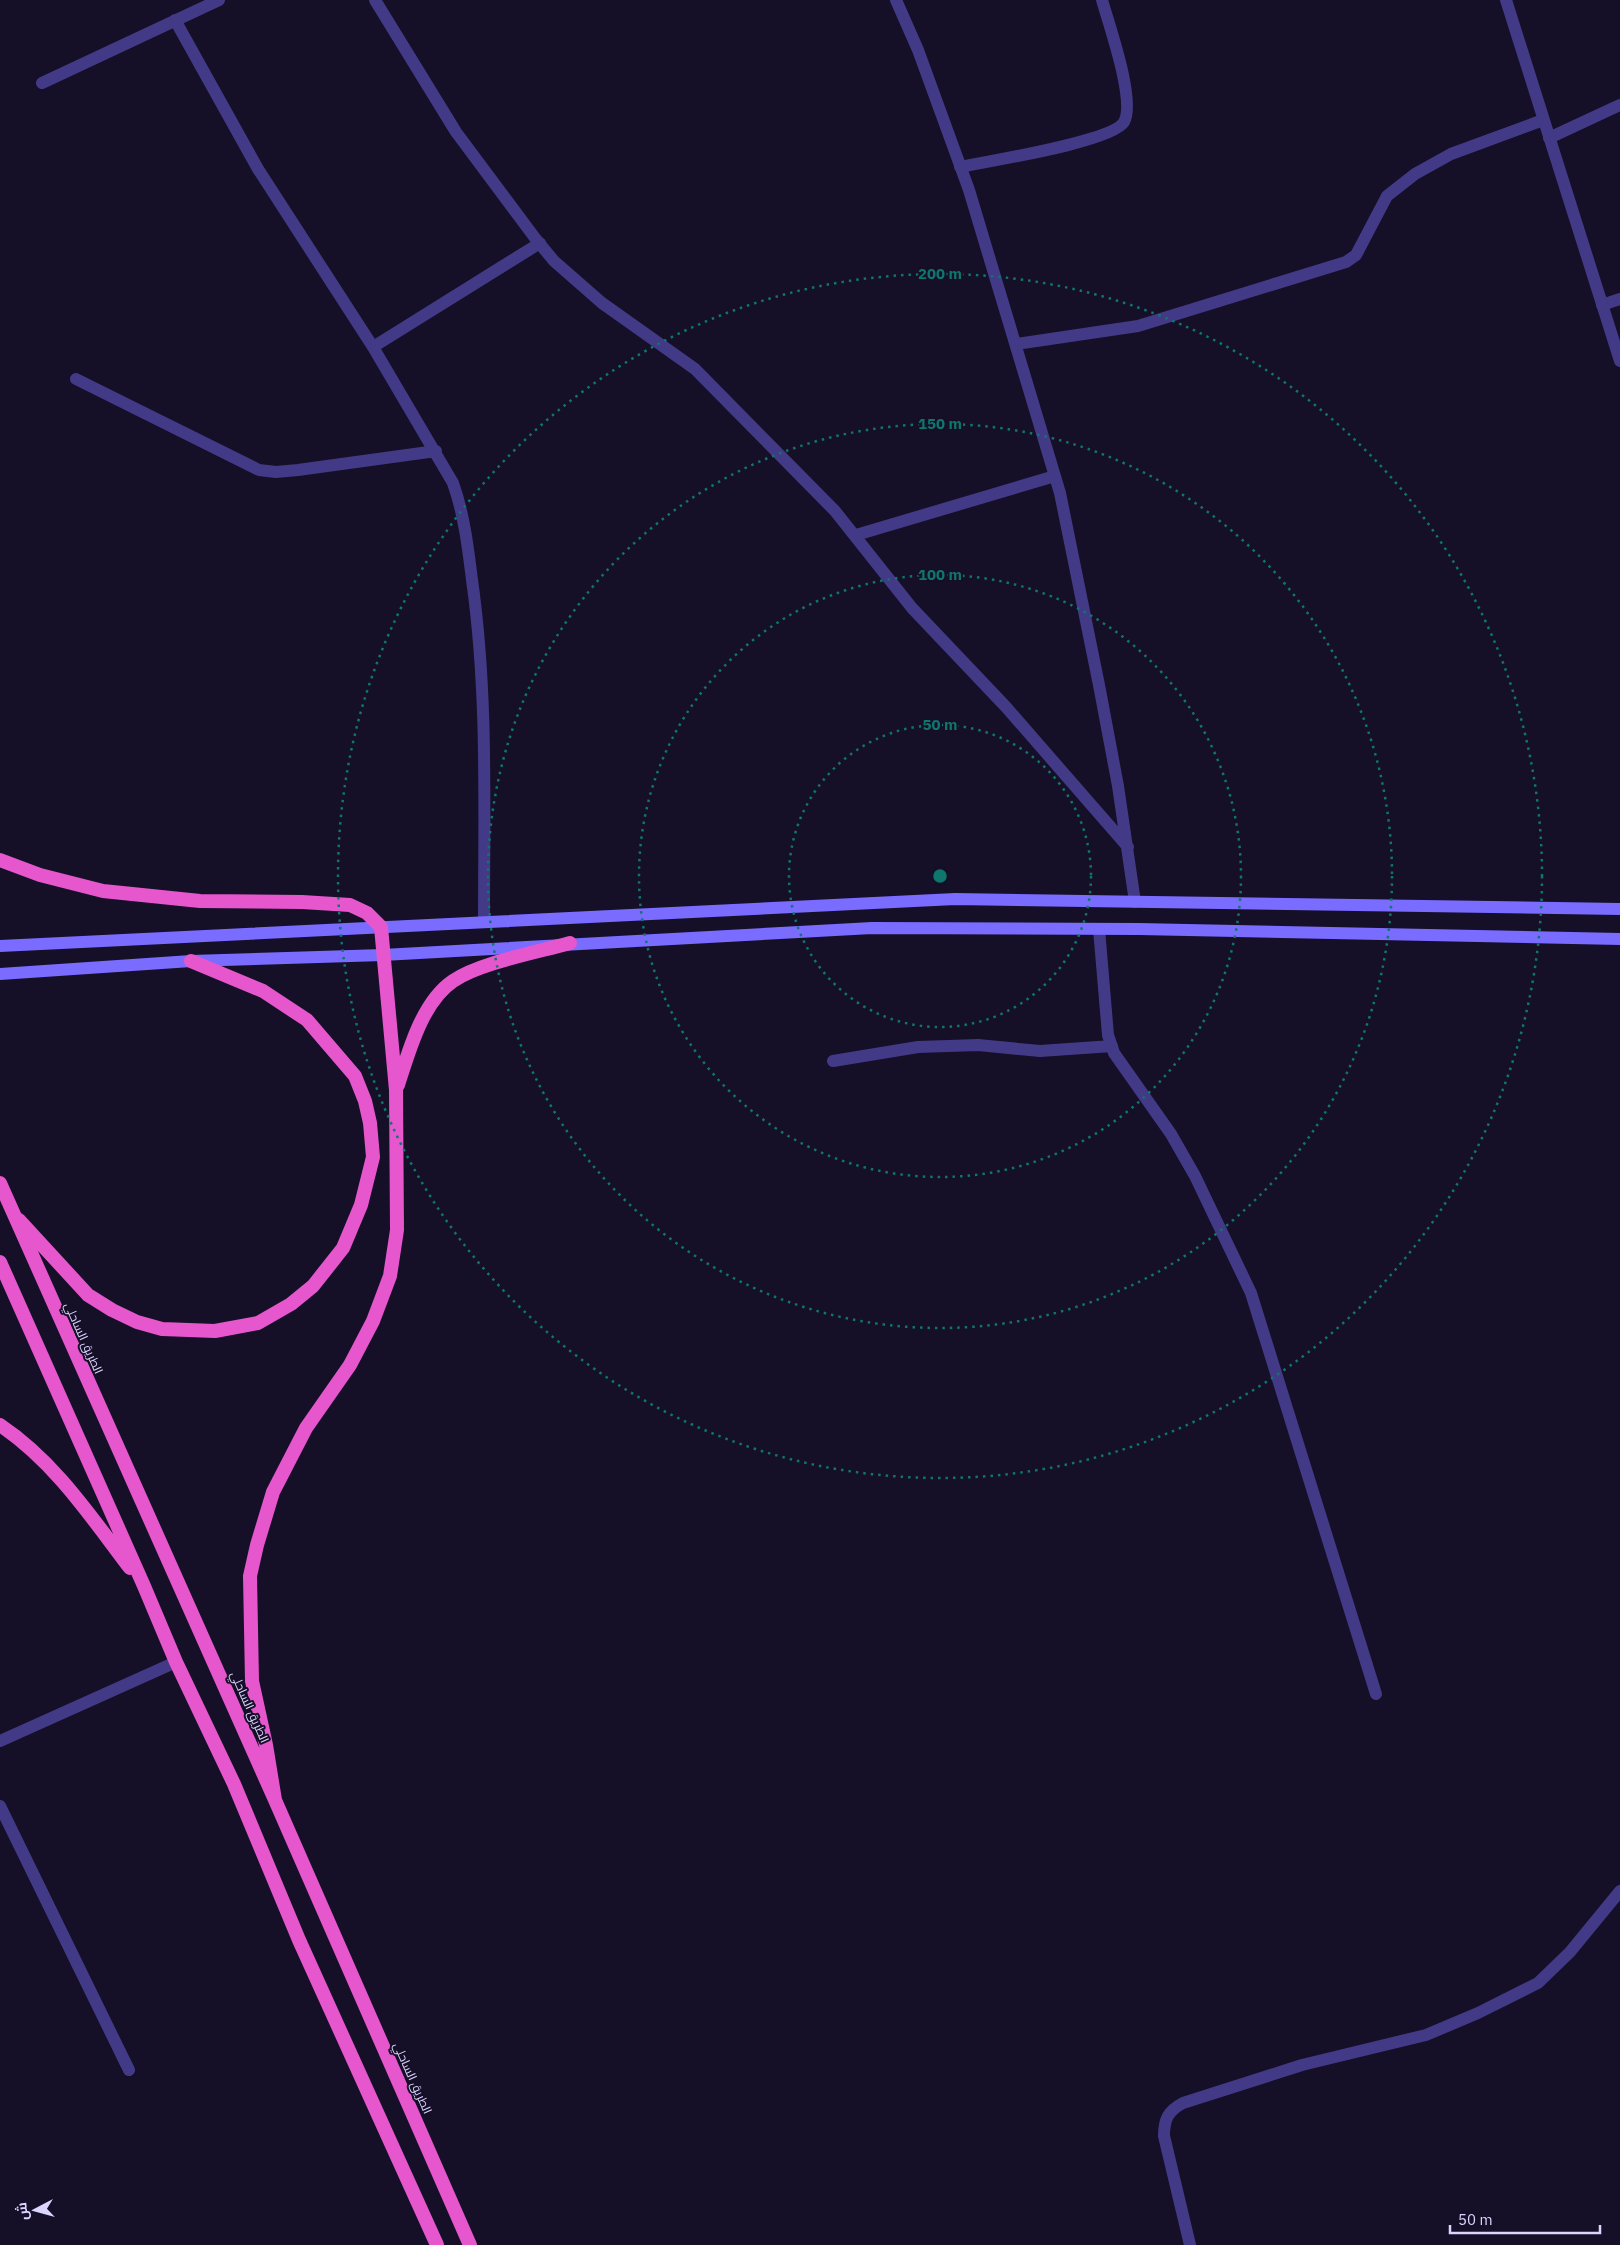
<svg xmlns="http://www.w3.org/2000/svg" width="1620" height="2245" font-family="'IBM Plex Sans',Cairo,sans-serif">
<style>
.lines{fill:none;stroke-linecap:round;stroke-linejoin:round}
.minor{stroke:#423a86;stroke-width:12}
.tertiary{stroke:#423a86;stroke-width:12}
.secondary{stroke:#796cff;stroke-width:12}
.trunk{stroke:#e656cc;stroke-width:14}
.ring{fill:none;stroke:#0f766e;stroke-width:2.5;stroke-dasharray:2.5 5}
.labels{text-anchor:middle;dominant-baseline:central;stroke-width:4;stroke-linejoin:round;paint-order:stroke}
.street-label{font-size:12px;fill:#dcd5ff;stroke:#150f27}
.centre{fill:#0f766e;stroke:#150f27;stroke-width:2.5}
.ring-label{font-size:15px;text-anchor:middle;font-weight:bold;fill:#0f766e;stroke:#150f27;stroke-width:4;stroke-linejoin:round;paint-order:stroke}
</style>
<rect width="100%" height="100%" fill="#150f27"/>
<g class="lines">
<path class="minor" d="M 375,0 L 456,132 L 535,238 L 554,261 L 602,303 L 695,369 L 835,511 L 912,608 L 1006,707 L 1128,847
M 896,0 L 918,50 L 969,190 L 1060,493 L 1099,685 L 1118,786 L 1135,902
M 175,20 L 258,169 L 373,347 L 453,483 C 464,514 468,547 472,580 C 488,692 484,808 484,922
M 42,83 L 219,0
M 1549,138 L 1620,105
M 960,167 C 988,161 1112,142 1124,122 C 1136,101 1109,25 1102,0
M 1602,305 L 1620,299
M 1016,344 L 1138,326 L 1346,262 L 1356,255 L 1387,196 L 1415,174 L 1451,154 L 1543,120
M 373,347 L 540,243
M 76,379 L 259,470 L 276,472 L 298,470 L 436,451
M 856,535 L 1055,476
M 1099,929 L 1108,1035 L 1114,1053 L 1171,1134 L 1195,1176 L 1251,1293 L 1376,1694
M 833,1061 L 918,1047 L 978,1045 L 1040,1051 L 1112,1046
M 0,1741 L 176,1662
M 0,1806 L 129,2070
M 1190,2245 L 1164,2136 C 1164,2119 1168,2111 1183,2103 L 1302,2065 L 1426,2035 L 1478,2013 L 1538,1983 L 1570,1952 L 1620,1891"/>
<path class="tertiary" d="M 1506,0 L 1620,361"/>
<path class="secondary" d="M 0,946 L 955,899 L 1620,909
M 0,974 L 191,961 L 383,955 L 872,928 L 1139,929 L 1620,939"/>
<path class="trunk" d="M 0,860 L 40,875 L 103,891 L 200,901 L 302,902 L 350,905 L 367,913 L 381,927 L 396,1090 L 397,1230 L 390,1276 L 373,1321 L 350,1365 L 306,1428 L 273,1492 L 257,1545 L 250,1576 L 252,1681 L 266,1745 L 275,1800
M 398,1085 C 409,1051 422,1002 453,981 C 479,963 538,952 570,943
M 0,1183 L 275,1800 L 470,2245
M 19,1220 L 88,1295 L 112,1310 L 137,1322 L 162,1329 L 215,1331 L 258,1323 L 291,1304 L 313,1286 L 343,1248 L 361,1205 L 373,1157 L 370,1123 L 365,1101 L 355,1076 L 307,1020 L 263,991 L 191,961
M 0,1262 L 144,1586 L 176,1662 L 234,1784 L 299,1940 L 437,2245
M 0,1425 C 55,1462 91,1517 130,1568"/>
</g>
<g class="ring">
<circle cx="940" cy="876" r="151"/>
<circle cx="940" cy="876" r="301"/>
<circle cx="940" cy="876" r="452"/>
<circle cx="940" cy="876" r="602"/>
</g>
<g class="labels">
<g class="street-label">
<text transform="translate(84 1338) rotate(66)">الطريق الساحلي</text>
<text transform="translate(250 1707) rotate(66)">الطريق الساحلي</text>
<text transform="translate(413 2078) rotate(66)">الطريق الساحلي</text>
</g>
</g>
<circle cx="940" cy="876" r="8" class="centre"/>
<g class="ring-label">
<text x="940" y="279">200 m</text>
<text x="940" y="429">150 m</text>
<text x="940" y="580">100 m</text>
<text x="940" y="730">50 m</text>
</g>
<g transform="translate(35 2210) rotate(264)" stroke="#150f27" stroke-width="4" paint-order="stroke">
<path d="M0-4L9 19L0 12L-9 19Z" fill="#dcd5ff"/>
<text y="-8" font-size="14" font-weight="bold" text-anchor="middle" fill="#dcd5ff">ش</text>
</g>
<path d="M1450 2225v8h150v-8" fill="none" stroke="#dcd5ff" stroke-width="2.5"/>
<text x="1458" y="2225" font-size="15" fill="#dcd5ff" stroke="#150f27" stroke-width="4" paint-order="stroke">50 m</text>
</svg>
